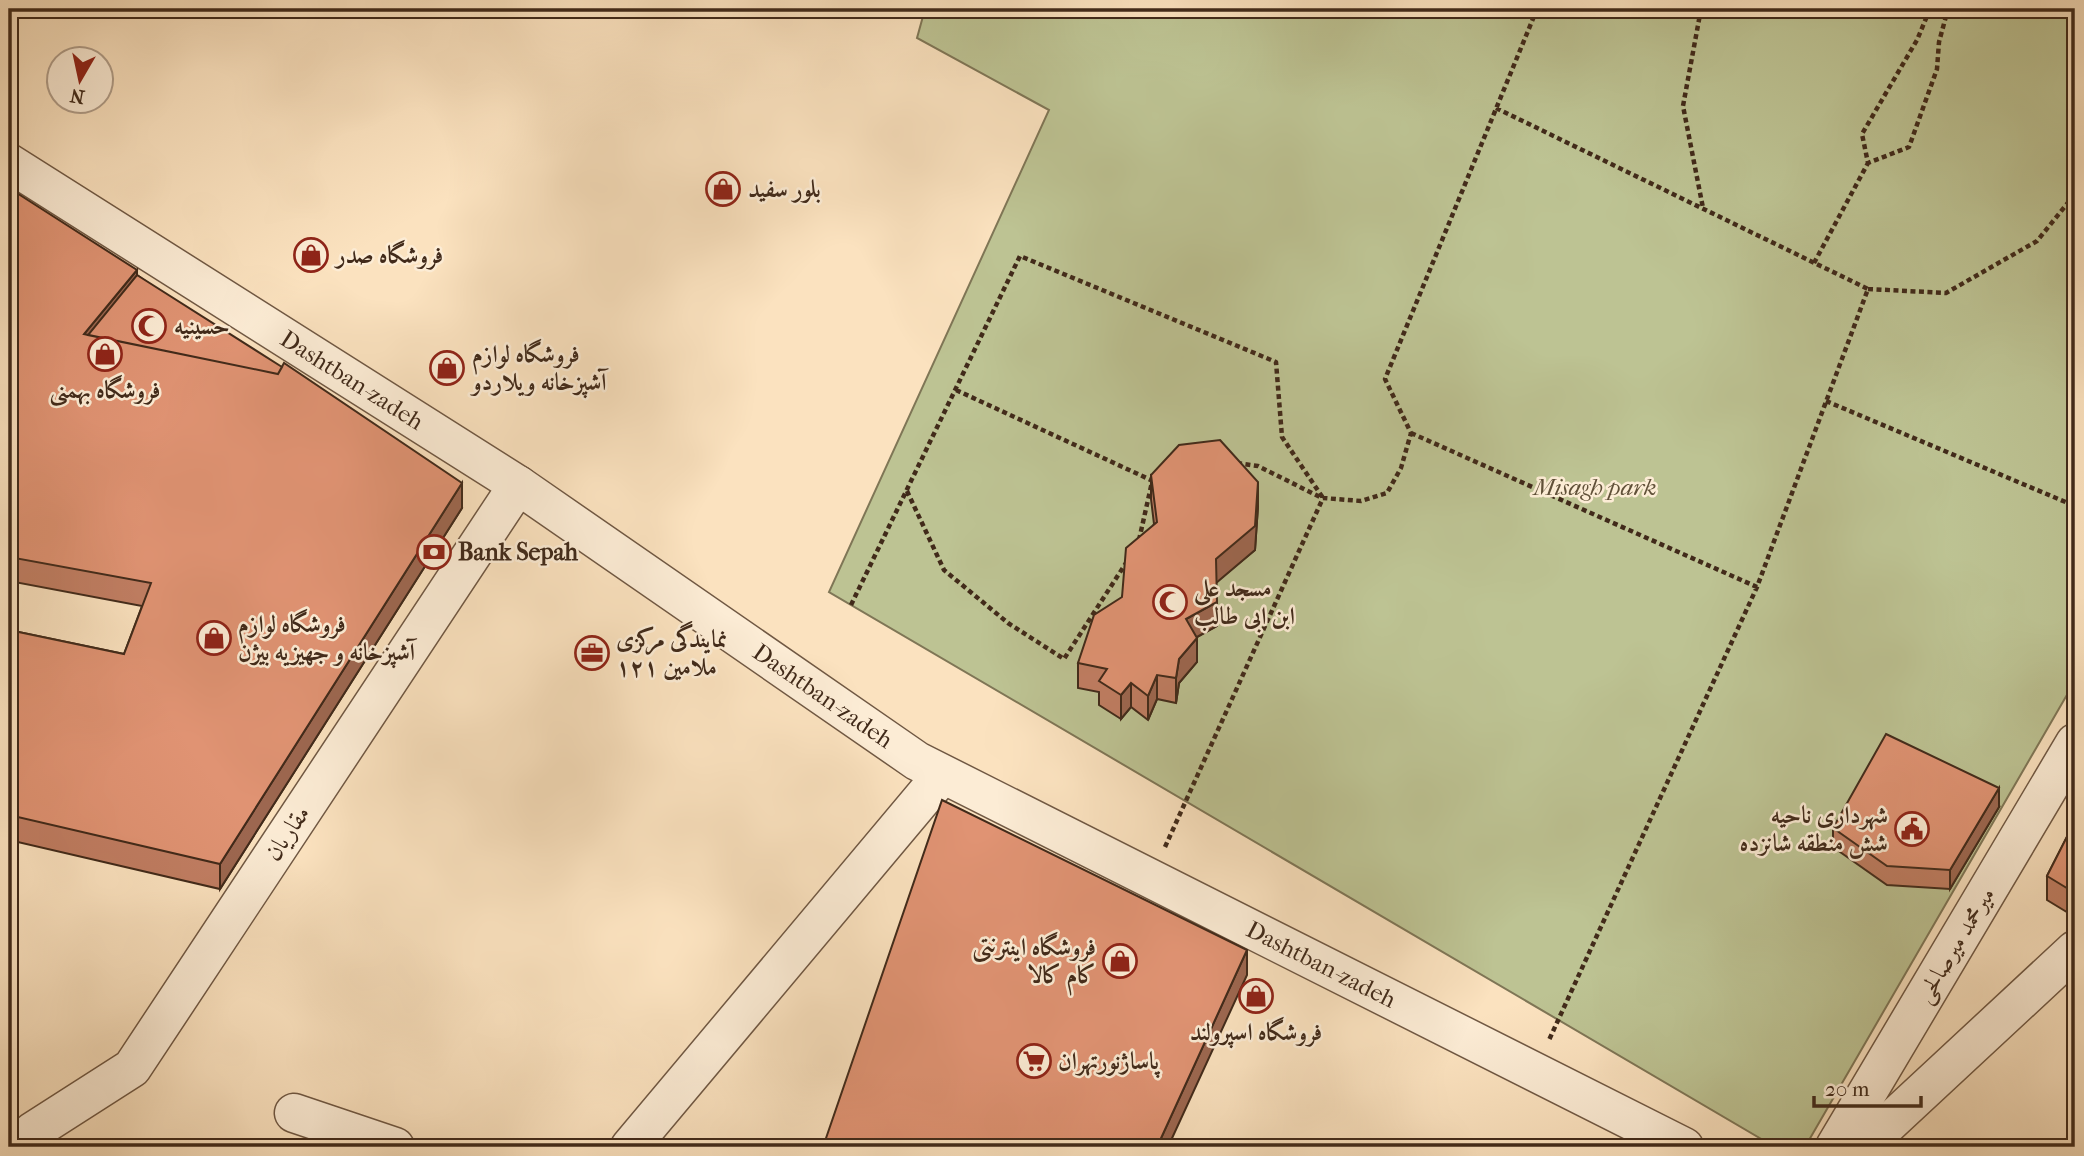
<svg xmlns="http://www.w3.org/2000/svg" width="2084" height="1156" font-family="'IM FELL French Canon',Amiri,serif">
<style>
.green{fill:#bdc393;stroke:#7f7656;stroke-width:2}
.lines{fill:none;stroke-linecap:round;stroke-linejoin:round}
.minor-casing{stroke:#705843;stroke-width:41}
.path{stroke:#412a1a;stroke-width:4.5;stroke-dasharray:5 3.5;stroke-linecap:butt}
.minor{stroke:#fcecd5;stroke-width:38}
.wall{fill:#c17e63;stroke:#412a1a;stroke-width:2}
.shaded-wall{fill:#9d6750;stroke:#412a1a;stroke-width:2}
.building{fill:#e09373;stroke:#412a1a;stroke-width:2}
.labels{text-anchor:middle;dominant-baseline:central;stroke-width:5;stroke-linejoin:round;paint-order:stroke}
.poi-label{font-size:24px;font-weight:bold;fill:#412a1a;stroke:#fcecd5;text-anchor:start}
.street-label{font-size:24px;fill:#412a1a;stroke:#fcecd5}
.park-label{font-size:24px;font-style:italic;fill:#605038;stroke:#fcecd5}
</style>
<rect width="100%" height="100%" fill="#fbe2bf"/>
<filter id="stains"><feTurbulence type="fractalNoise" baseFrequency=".00286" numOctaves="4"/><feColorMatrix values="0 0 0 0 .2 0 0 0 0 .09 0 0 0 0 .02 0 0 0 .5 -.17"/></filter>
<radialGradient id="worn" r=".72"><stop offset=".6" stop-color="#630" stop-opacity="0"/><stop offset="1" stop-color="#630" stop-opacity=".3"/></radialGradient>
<path class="green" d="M 925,9 L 2075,9 L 2075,681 L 1805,1147 L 1775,1147 L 829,592 L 1049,110 L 917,38 Z"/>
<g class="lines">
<g class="minor-casing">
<g id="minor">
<path id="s1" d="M 9,163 L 518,485 L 917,761 L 1684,1147"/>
<path d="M 294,1113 L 395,1147"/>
<path d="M 24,1147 L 32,1132 L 132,1068 L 518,485"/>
<path d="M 630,1147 L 942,775"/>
<path d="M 1835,1147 L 2075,743"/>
<path d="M 1863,1147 L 2075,950"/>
</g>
</g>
<path class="path" d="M 1316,9 L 1325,9
M 1701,9 L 1683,106 L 1703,208
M 1930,9 L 1917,40 L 1862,134 L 1868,163 L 1909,147 L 1937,69 L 1939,42 L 1948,9
M 1965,9 L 1967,9
M 1496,108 L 1868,289 L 1757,587 L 1549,1040
M 1814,263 L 1868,163
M 1868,289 L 1946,293 L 2037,241 L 2075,194
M 956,390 L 1153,481
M 1826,401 L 2075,506
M 1411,433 L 1757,587
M 1237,463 L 1258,466 L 1322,498
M 907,491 L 944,570 L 1008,623 L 1064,659 L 1126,563
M 1139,540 L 1152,482
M 851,605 L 1020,256 L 1276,362 L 1282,437 L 1323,498
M 1165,847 L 1323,498 L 1361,501 L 1387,493 L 1401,468 L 1411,433 L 1385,379 L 1537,9"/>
<use href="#minor" class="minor"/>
</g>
<path class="wall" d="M 9,188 L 137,275 L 462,508 L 220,889 L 9,840 L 9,630 L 124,654 L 142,606 L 9,581 Z
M 1151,475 L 1258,506 L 1255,550 L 1216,582 L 1217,626 L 1197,637 L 1197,662 L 1179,683 L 1176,703 L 1157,699 L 1148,720 L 1131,707 L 1121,719 L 1099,705 L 1099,692 L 1078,688 L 1078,663 L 1122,597 L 1154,524 L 1151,499 Z
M 1999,807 L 1950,889 L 1887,885 L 1833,847 L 1833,828 Z
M 2075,821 L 2075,917 L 2047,900 L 2047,876 Z"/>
<path class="shaded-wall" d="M 137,270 L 137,294 L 98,342 L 84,334 Z
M 1258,482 L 1258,506 L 1255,550 L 1216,583 L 1216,559 Z
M 462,483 L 462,508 L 220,889 L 220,864 Z
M 1217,602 L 1217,626 L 1186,643 L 1186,619 Z
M 1197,638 L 1197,662 L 1179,683 L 1176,703 L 1176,678 L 1179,659 Z
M 1157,675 L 1157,699 L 1148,720 L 1148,696 Z
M 1131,683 L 1131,707 L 1121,719 L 1121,695 Z
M 1999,788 L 1999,807 L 1950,889 L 1950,870 Z
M 1247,950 L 1247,975 L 1168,1147 L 1157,1147 Z"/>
<path class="building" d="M 9,188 L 137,270 L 84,334 L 278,374 L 284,363 L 462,483 L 220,864 L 9,815 L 9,630 L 124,654 L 151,583 L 9,557 Z
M 137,275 L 282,367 L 278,374 L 88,335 Z
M 1220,440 L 1258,482 L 1255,526 L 1216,559 L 1217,602 L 1186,619 L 1197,638 L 1179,659 L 1176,678 L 1157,675 L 1148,696 L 1131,683 L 1121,695 L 1099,681 L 1107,669 L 1078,663 L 1094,615 L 1122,597 L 1126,548 L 1157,522 L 1151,475 L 1179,445 Z
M 1886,734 L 1999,788 L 1950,870 L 1887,866 L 1833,828 Z
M 942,800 L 1247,950 L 1157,1147 L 823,1147 Z
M 2075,821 L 2075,893 L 2047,876 Z"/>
<defs>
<g id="shop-ring" transform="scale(1.75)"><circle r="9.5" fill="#fcecd5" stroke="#8f2418" stroke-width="1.5"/><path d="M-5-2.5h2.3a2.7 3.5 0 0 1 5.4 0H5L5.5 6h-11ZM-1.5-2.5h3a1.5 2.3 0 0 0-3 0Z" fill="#8f2418"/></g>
<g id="mosque-ring" transform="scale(1.75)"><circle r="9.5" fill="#fcecd5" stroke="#8f2418" stroke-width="1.5"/><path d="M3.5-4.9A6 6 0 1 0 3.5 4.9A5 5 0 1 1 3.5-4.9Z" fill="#8f2418"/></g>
<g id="bank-ring" transform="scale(1.75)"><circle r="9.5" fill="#fcecd5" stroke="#8f2418" stroke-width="1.5"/><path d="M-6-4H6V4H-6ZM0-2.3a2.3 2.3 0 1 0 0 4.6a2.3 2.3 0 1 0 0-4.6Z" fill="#8f2418"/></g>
<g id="office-ring" transform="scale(1.75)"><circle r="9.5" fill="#fcecd5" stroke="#8f2418" stroke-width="1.5"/><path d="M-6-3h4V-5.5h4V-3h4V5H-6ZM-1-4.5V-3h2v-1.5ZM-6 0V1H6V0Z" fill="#8f2418"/></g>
<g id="civic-ring" transform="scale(1.75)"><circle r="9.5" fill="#fcecd5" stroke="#8f2418" stroke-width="1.5"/><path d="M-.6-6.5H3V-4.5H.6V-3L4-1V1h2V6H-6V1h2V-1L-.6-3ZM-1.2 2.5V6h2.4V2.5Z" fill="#8f2418"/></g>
<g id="supermarket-ring" transform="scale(1.75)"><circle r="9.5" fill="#fcecd5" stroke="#8f2418" stroke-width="1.5"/><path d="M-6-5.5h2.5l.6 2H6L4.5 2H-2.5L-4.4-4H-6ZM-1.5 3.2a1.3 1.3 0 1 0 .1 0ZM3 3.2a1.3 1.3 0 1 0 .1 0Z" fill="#8f2418"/></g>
</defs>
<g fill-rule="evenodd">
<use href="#shop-ring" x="723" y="189"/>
<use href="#shop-ring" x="311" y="255"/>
<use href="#mosque-ring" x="149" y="326"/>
<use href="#shop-ring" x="105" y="354"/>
<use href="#shop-ring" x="447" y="368"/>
<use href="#bank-ring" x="434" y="552"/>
<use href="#mosque-ring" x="1170" y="602"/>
<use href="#shop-ring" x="214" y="638"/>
<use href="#office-ring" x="592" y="653"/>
<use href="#civic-ring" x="1912" y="829"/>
<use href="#shop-ring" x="1120" y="961"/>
<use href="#shop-ring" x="1256" y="996"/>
<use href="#supermarket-ring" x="1034" y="1061"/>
</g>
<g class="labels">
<g class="poi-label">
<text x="748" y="189">بلور سفید</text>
<text x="336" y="255">فروشگاه صدر</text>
<text x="174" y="326">حسینیه</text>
<text x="472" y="354">فروشگاه لوازم<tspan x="472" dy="28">آشپزخانه ویلاردو</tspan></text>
<text x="105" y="390" text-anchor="middle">فروشگاه بهمنی</text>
<text x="458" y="552">Bank Sepah</text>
<text x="1194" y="588">مسجد علی<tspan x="1194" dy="28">ابن ابی طالب</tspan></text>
<text x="238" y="624">فروشگاه لوازم<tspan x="238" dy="28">آشپزخانه و جهیزیه بیژن</tspan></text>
<text x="616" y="639">نمایندگی مرکزی<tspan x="616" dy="28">ملامین ۱۲۱</tspan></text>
<text x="1888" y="815" text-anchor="end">شهرداری ناحیه<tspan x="1888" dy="28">شش منطقه شانزده</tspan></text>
<text x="1096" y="947" text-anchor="end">فروشگاه اینترنتی<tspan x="1096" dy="28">کام کالا</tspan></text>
<text x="1256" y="1032" text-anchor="middle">فروشگاه اسپرولند</text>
<text x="1058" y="1061">پاساژنورتهران</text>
</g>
<g class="street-label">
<text stroke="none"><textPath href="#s1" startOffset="406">Dashtban-zadeh</textPath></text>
<text stroke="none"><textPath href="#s1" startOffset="973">Dashtban-zadeh</textPath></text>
<text transform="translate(287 833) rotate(-56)">مقاریان</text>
<text transform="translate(1955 945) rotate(-59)">میرمحمد میرصالحی</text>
<text stroke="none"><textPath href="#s1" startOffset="1540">Dashtban-zadeh</textPath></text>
</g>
<g class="park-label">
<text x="1595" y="487">Misagh park</text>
</g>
</g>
<rect width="2084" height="1156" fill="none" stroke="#fbe2bf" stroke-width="35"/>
<rect x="10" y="10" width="2063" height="1135" fill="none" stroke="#412a1a" stroke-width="3.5"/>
<rect x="18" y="18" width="2049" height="1121" fill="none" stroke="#412a1a" stroke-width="2"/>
<g transform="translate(80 80) rotate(189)"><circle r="33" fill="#fcecd5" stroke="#b19e8a" stroke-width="2"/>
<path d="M0-5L12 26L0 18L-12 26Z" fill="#8f2418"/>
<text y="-10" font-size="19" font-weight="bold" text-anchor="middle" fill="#412a1a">N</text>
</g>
<path d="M1814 1096v10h107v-10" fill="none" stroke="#412a1a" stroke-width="3.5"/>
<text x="1825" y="1096" font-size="21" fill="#412a1a" stroke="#fcecd5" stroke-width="5" paint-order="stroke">20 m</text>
<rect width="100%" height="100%" filter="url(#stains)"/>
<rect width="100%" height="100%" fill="url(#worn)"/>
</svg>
